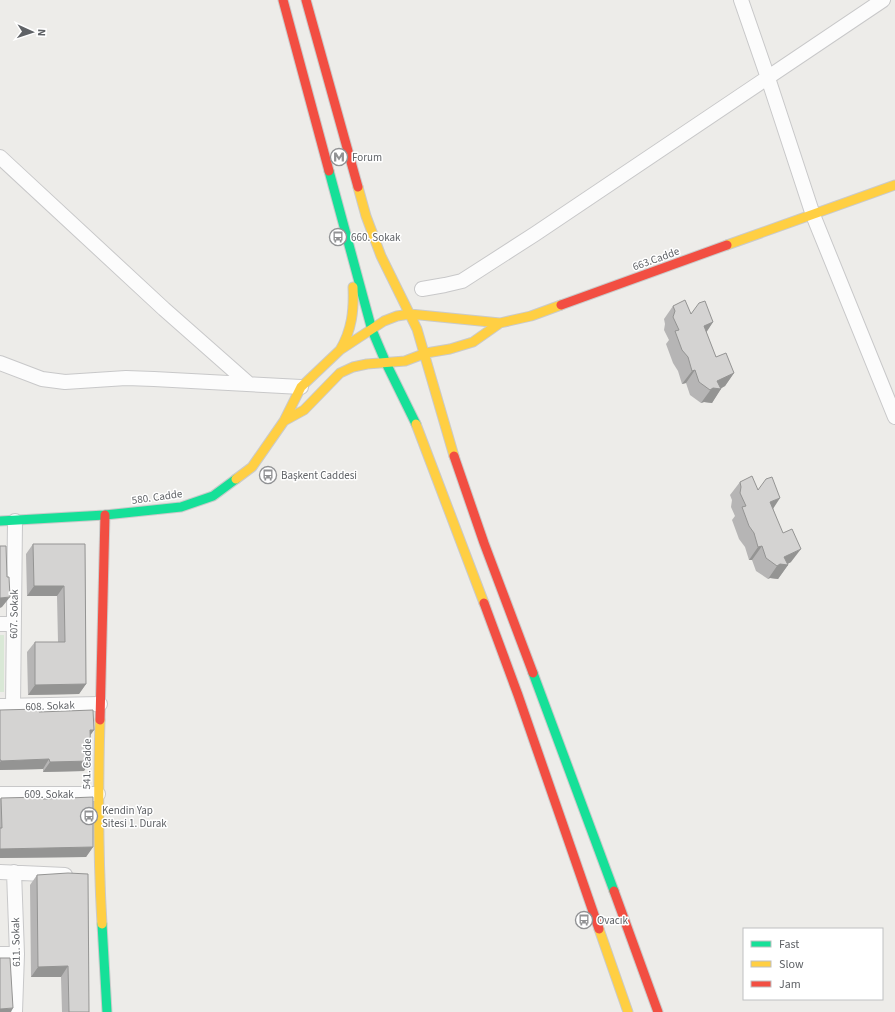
<svg xmlns="http://www.w3.org/2000/svg" width="895" height="1012" font-family="'Source Sans 3',sans-serif">
<style>
.green{fill:#d9e8d6}
.lines{fill:none;stroke-linecap:round;stroke-linejoin:round}
.street-casing{stroke:#c8c8c9;stroke-width:16}
.fast-casing{stroke:#cacaca;stroke-width:11}
.slow-casing{stroke:#cacaca;stroke-width:11}
.jam-casing{stroke:#cacaca;stroke-width:11}
.street{stroke:#fcfcfc;stroke-width:14}
.fast{stroke:#16e098;stroke-width:9}
.slow{stroke:#ffcf43;stroke-width:9}
.jam{stroke:#f24e42;stroke-width:9}
.wall{fill:#b6b5b5}
.shaded-wall{fill:#949493}
.building{fill:#d4d3d2;stroke:#949493}
.labels{text-anchor:middle;dominant-baseline:central;stroke-width:3;stroke-linejoin:round;paint-order:stroke}
.poi-label{font-size:11px;fill:#5f6266;stroke:#fff;text-anchor:start}
.street-label{font-size:11px;fill:#5f6266;stroke:#fff}
</style>
<rect width="100%" height="100%" fill="#edece9"/>
<path class="green" d="M 0,635 L 4,635 L 4,692 L 0,692 Z"/>
<g class="lines">
<g class="street-casing">
<path id="street" d="M 741,0 L 768,78 L 813,215 L 895,417
M 0,157 L 164,309 L 249,384
M 422,289 L 445,285 L 462,281 L 535,234 L 883,0
M 0,363 L 42,379 L 65,382 L 126,378 L 154,379 L 301,387
M 0,624 L 14,624
M 0,706 L 100,704
M 13,706 L 15,521
M 0,794 L 98,794
M 0,872 L 65,875
M 14,872 L 17,954 L 15,1012
M 0,954 L 17,954"/>
</g>
<g class="fast-casing">
<path id="fast" d="M 329,171 L 372,330 L 386,363 L 416,424
M 0,521 L 105,515 L 181,507 L 213,496 L 236,479
M 533,673 L 614,891
M 102,924 L 107,1012"/>
</g>
<g class="slow-casing">
<path id="slow" d="M 358,187 L 366,216 L 381,256 L 417,329 L 454,456
M 727,245 L 895,185
M 340,350 C 352,330 354,310 353,287
M 284,421 L 304,410 L 340,373 L 353,367 L 367,364 L 405,361 L 426,353 L 450,349 L 473,342 L 500,323 L 531,316 L 561,305
M 416,424 L 484,603
M 236,479 L 252,467 L 284,421 L 301,387 L 340,350 L 384,321 L 397,316 L 410,314 L 500,323
M 100,720 C 98,789 98,856 102,924
M 599,929 L 628,1012"/>
</g>
<g class="jam-casing">
<path id="jam" d="M 283,0 L 329,171
M 306,0 L 358,187
M 561,305 L 727,245
M 454,456 L 484,543 L 533,673
M 484,603 L 518,695 L 599,929
M 100,720 L 105,515
M 614,891 L 658,1012"/>
</g>
<use href="#street" class="street"/>
<use href="#fast" class="fast"/>
<use href="#slow" class="slow"/>
<use href="#jam" class="jam"/>
</g>
<path class="wall" d="M 673,306 L 691,314 L 713,322 L 706,332 L 716,357 L 734,373 L 725,386 L 721,388 L 712,403 L 704,402 L 701,403 L 690,395 L 686,383 L 682,384 L 678,371 L 673,363 L 666,344 L 669,340 L 664,330 L 665,324 L 664,319 Z
M 740,482 L 758,490 L 773,508 L 791,562 L 787,564 L 788,565 L 778,579 L 770,578 L 768,579 L 756,571 L 752,560 L 749,560 L 745,547 L 739,539 L 732,520 L 735,516 L 731,507 L 732,500 L 730,495 Z
M 33,544 L 85,544 L 86,684 L 79,694 L 28,695 L 27,652 L 35,642 L 58,642 L 57,596 L 27,596 L 26,554 Z
M 0,710 L 39,712 L 94,730 L 90,735 L 84,771 L 43,772 L 43,769 L 0,770 Z
M 1,798 L 43,799 L 93,847 L 86,857 L 0,858 L 0,799 Z
M 37,875 L 89,1012 L 62,1012 L 61,977 L 31,977 L 30,885 Z"/>
<path class="shaded-wall" d="M 713,322 L 704,336 L 704,326 Z
M 695,370 L 686,383 L 682,384 L 692,371 Z
M 734,373 L 725,386 L 720,389 L 721,389 L 712,403 L 704,402 L 701,403 L 717,381 Z
M 780,498 L 771,512 L 770,502 Z
M 762,546 L 752,560 L 749,560 L 758,547 Z
M 801,549 L 791,562 L 786,565 L 788,565 L 778,579 L 770,578 L 768,579 L 777,566 L 784,557 Z
M 34,586 L 64,586 L 57,596 L 27,596 Z
M 10,597 L 2,607 L 0,608 L 0,598 Z
M 86,684 L 79,694 L 28,695 L 35,685 Z
M 90,730 L 94,730 L 87,740 Z
M 49,759 L 43,769 L 0,770 L 0,762 L 1,761 Z
M 91,761 L 84,771 L 43,772 L 50,762 Z
M 93,847 L 86,857 L 0,858 L 0,849 Z
M 68,966 L 61,977 L 31,977 L 38,967 Z
M 13,1008 L 11,1012 L 0,1012 L 0,1009 Z"/>
<path class="building" d="M 685,300 L 691,314 L 699,303 L 705,301 L 713,322 L 704,326 L 716,357 L 726,353 L 734,373 L 717,381 L 721,389 L 713,388 L 710,390 L 699,382 L 695,370 L 692,371 L 688,357 L 682,350 L 675,331 L 679,330 L 673,317 L 675,311 L 673,306 Z
M 752,476 L 758,490 L 766,479 L 772,477 L 780,498 L 770,502 L 783,533 L 792,529 L 801,549 L 784,557 L 788,565 L 780,564 L 777,566 L 766,558 L 762,546 L 758,547 L 754,533 L 749,526 L 742,507 L 746,506 L 740,493 L 741,487 L 740,482 Z
M 33,544 L 85,544 L 86,684 L 35,685 L 35,642 L 65,642 L 64,586 L 34,586 Z
M 0,546 L 6,546 L 7,577 L 9,577 L 10,597 L 0,598 Z
M 39,709 L 39,712 L 93,710 L 94,730 L 90,730 L 91,761 L 50,762 L 49,759 L 1,761 L 1,760 L 0,760 L 0,710 Z
M 42,797 L 43,799 L 93,797 L 93,847 L 0,849 L 0,828 L 2,828 L 1,798 Z
M 68,873 L 88,874 L 89,1012 L 69,1012 L 68,966 L 38,967 L 37,875 Z
M 0,958 L 10,958 L 13,1008 L 0,1009 Z"/>
<defs>
<g id="metro-ring" transform="scale(0.9)"><circle r="9.5" fill="#fff" stroke="#919294" stroke-width="1.5"/><path d="M-5.5 5V-5H-3L0 0L3-5H5.5V5H3V-.5L0 4L-3-.5V5Z" fill="#919294"/></g>
<g id="bus-ring" transform="scale(0.9)"><circle r="9.5" fill="#fff" stroke="#919294" stroke-width="1.5"/><path d="M-5-6H5V4H4V6H2V4H-2V6H-4V4H-5ZM-3.5-4V0h7V-4ZM-3.5 1.2v1.5H-2V1.2ZM2 1.2v1.5H3.5V1.2Z" fill="#919294"/></g>
</defs>
<g fill-rule="evenodd">
<use href="#metro-ring" x="339" y="157"/>
<use href="#bus-ring" x="338" y="237"/>
<use href="#bus-ring" x="268" y="475"/>
<use href="#bus-ring" x="89" y="816"/>
<use href="#bus-ring" x="584" y="920"/>
</g>
<g class="labels">
<g class="poi-label">
<text x="352" y="157">Forum</text>
<text x="351" y="237">660. Sokak</text>
<text x="281" y="475">Başkent Caddesi</text>
<text x="102" y="810">Kendin Yap<tspan x="102" dy="13">Sitesi 1. Durak</tspan></text>
<text x="597" y="920">Ovacık</text>
</g>
<g class="street-label">
<text transform="translate(656 259) rotate(-20)">663.Cadde</text>
<text transform="translate(157 497) rotate(-8)">580. Cadde</text>
<text transform="translate(14 614) rotate(-89)">607. Sokak</text>
<text transform="translate(50 706) rotate(-2)">608. Sokak</text>
<text transform="translate(87 764) rotate(-89)">541. Cadde</text>
<text x="49" y="794">609. Sokak</text>
<text transform="translate(16 942) rotate(-91)">611. Sokak</text>
</g>
</g>
<rect x="743" y="928" width="140" height="72" fill="#ffffff" stroke="#bfc0c2"/>
<rect x="751" y="941" width="20" height="6" fill="#16e098" stroke="#bfc0c2"/>
<text x="779" y="948" font-size="12" fill="#5f6266">Fast</text>
<rect x="751" y="961" width="20" height="6" fill="#ffcf43" stroke="#bfc0c2"/>
<text x="779" y="968" font-size="12" fill="#5f6266">Slow</text>
<rect x="751" y="981" width="20" height="6" fill="#f24e42" stroke="#bfc0c2"/>
<text x="779" y="988" font-size="12" fill="#5f6266">Jam</text>
<g transform="translate(32 32) rotate(93)" stroke="#ffffff" stroke-width="3" paint-order="stroke">
<path d="M0-3L7 15L0 10L-7 15Z" fill="#5f6266"/>
<text y="-6" font-size="11" font-weight="bold" text-anchor="middle" fill="#5f6266">N</text>
</g>
</svg>
